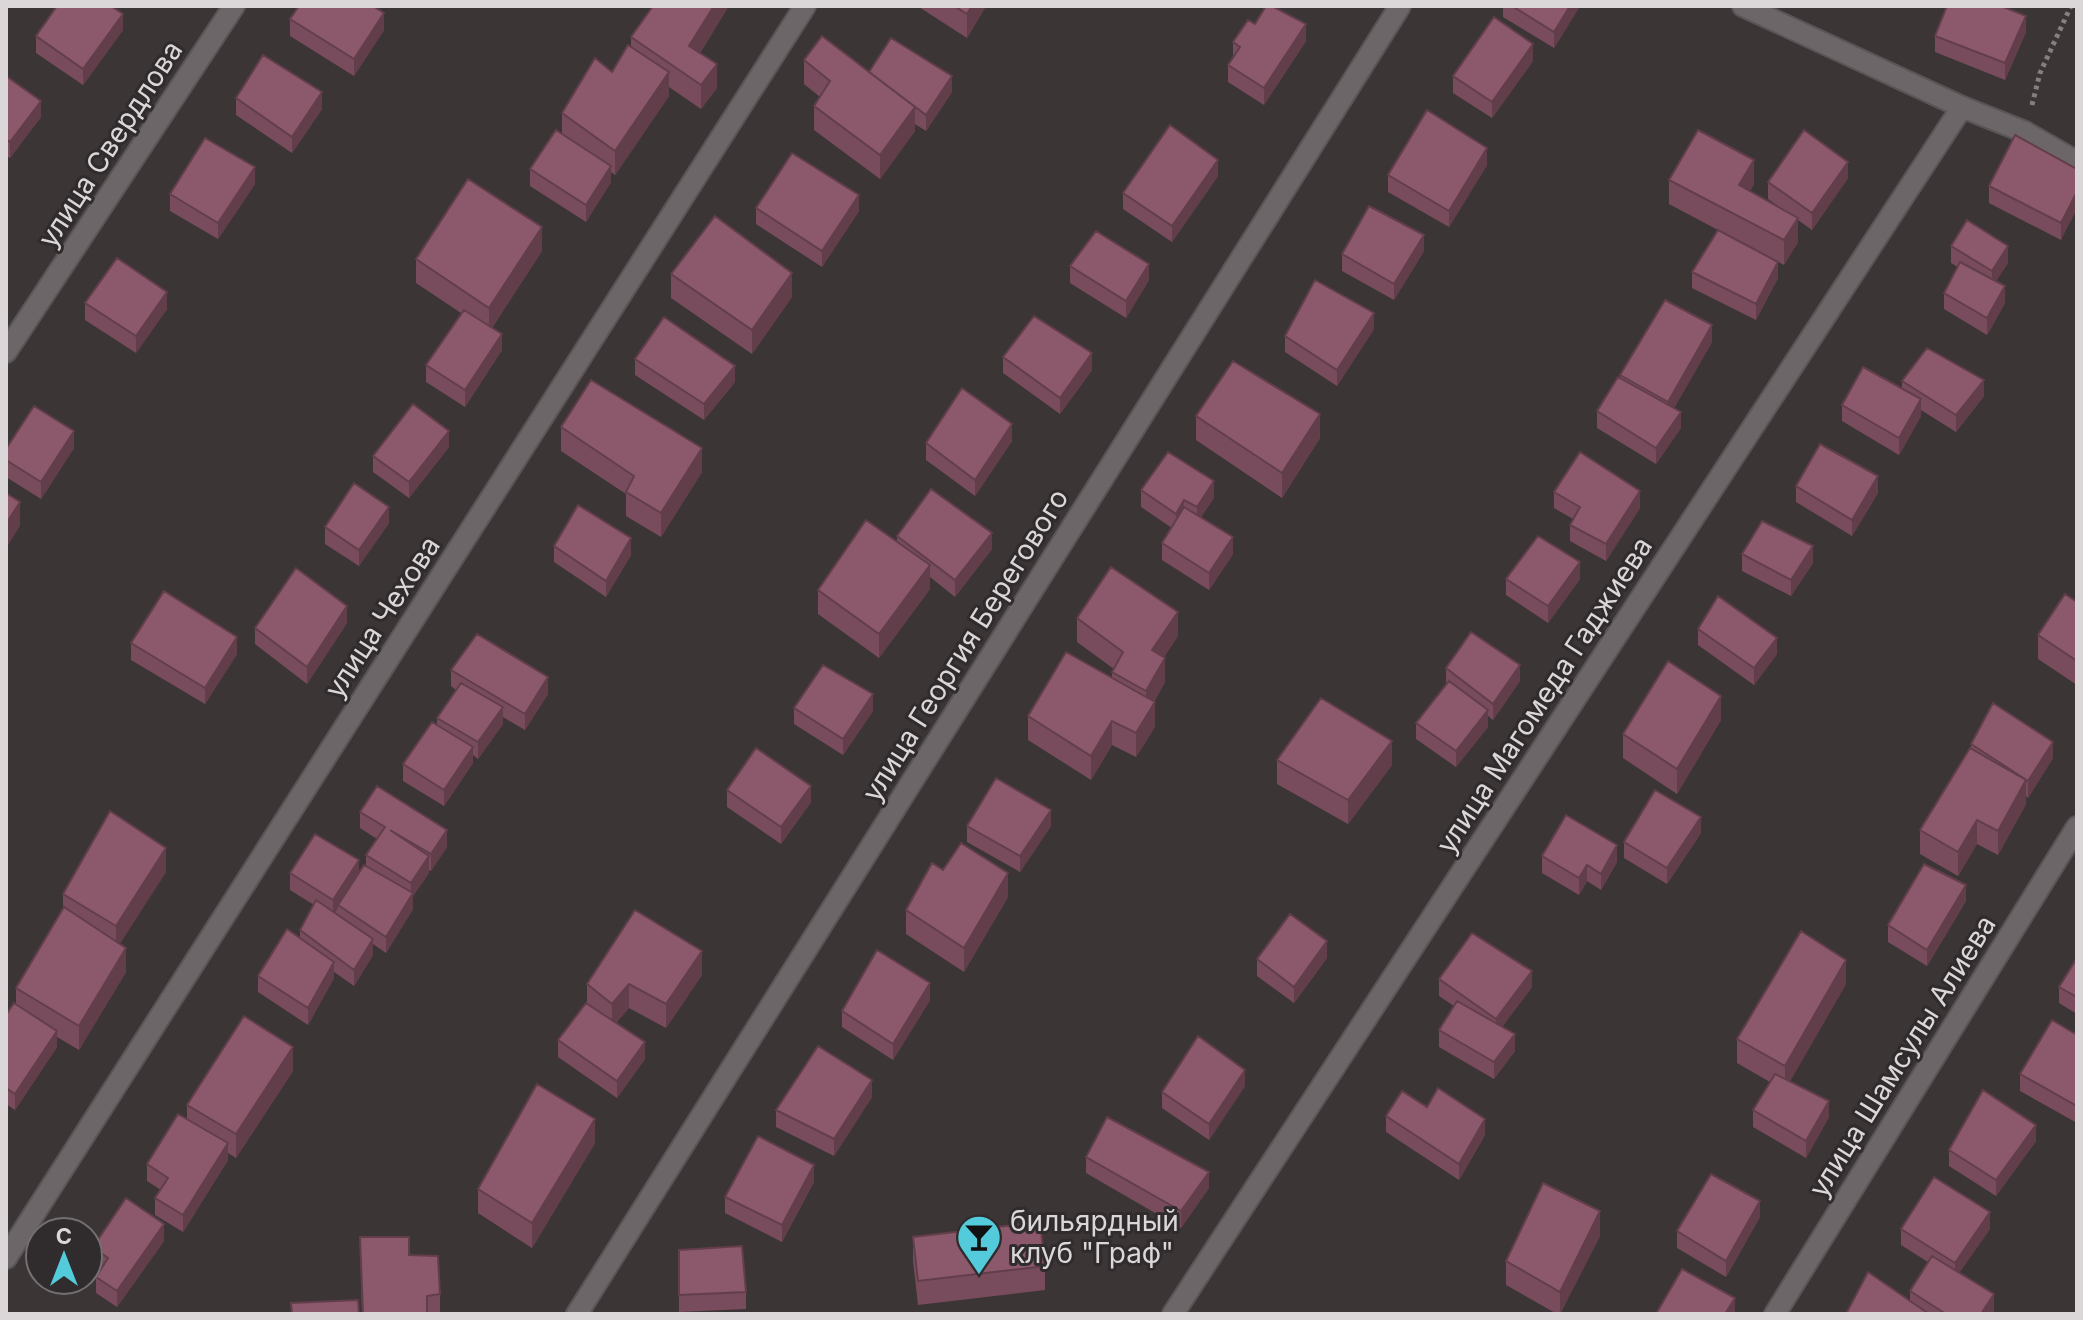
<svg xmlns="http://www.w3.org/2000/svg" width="2083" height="1320" font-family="Inter,sans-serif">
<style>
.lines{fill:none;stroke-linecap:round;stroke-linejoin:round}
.minor-casing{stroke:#5a5456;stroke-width:24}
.path{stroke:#847f80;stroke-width:5;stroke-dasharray:4 4;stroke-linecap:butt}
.minor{stroke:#6d6668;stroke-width:20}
.wall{fill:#784c5c}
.shaded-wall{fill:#623e4b}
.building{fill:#8c586b;stroke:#623e4b;stroke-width:2}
.labels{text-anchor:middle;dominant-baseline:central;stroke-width:6;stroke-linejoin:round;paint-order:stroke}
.street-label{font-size:28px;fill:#dbd7d8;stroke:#302b2c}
.poi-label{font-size:28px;fill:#dbd7d8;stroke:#302b2c;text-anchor:start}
</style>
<rect width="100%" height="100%" fill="#3b3536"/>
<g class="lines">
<g class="minor-casing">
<path id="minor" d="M 1743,6 L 1962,107 L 2025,132 L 2077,162
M 6,352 L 234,6
M 6,1258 L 805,6
M 577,1314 L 1400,6
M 1173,1314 L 1962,107
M 1775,1314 L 2077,827"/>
</g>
<path class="path" d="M 2032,105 L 2040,73 L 2071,6"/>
<use href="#minor" class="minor"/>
</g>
<path class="wall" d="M 727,6 L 727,9 L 700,53 L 717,88 L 701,109 L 669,87 L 669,96 L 615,175 L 611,172 L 611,182 L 586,222 L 530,186 L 530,169 L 562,134 L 562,113 L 612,72 L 631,47 L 631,37 Z
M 919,6 L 986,6 L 967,38 L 919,7 Z
M 1503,6 L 1580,6 L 1554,48 L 1503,17 Z
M 290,19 L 384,30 L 354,76 L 290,36 Z
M 1255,24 L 1306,41 L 1264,105 L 1228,82 L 1228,65 L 1233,57 L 1233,42 Z
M 123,30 L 83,85 L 36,53 L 36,36 Z
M 2026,32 L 2005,80 L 1935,52 L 1935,36 Z
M 804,60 L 869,72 L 952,92 L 926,131 L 915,124 L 915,131 L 880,179 L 814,130 L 814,106 L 820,97 L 804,84 Z
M 1533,61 L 1492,118 L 1453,93 L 1453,76 Z
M 6,76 L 41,117 L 10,158 L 6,156 Z
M 236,98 L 322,109 L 292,153 L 236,115 Z
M 1487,165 L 1449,227 L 1388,192 L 1388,175 Z
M 2077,169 L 2061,240 L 1989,203 L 1989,186 Z
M 1218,176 L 1172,242 L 1123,209 L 1123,193 Z
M 1848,178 L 1812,230 L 1798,220 L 1798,242 L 1784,265 L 1669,204 L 1669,180 L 1754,184 L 1750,191 L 1784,210 L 1768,199 L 1768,182 Z
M 255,184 L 218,239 L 170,211 L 170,194 Z
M 756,208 L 859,211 L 822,267 L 756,224 Z
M 1951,246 L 2008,263 L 1996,281 L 2005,303 L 1987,335 L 1944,309 L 1944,293 L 1958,267 L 1951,263 Z
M 542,251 L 492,328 L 502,350 L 465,407 L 426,382 L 426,365 L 461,313 L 416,283 L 416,259 Z
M 1424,251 L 1394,300 L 1342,271 L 1342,254 Z
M 1070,266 L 1149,280 L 1126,318 L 1070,283 Z
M 1692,272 L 1778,278 L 1756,320 L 1692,288 Z
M 671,274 L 792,297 L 752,354 L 671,298 Z
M 85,303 L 167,309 L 136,353 L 85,320 Z
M 1374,329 L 1337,386 L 1285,352 L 1285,336 Z
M 1712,342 L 1674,408 L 1681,428 L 1656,464 L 1597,428 L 1597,411 L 1620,378 L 1620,375 Z
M 1003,357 L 1092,370 L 1060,414 L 1003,373 Z
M 635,359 L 735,382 L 704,420 L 635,375 Z
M 1902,381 L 1984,396 L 1956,432 L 1921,410 L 1921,416 L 1899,455 L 1842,421 L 1842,405 L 1902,388 Z
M 1196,416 L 1320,438 L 1282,498 L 1196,440 Z
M 561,427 L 702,472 L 661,537 L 626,516 L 626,494 L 561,451 Z
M 1012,441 L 975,496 L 926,460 L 926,443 Z
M 449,447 L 409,498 L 373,472 L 373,456 Z
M 74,448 L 41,499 L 6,477 L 6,449 Z
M 1796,486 L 1878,493 L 1852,536 L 1796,502 Z
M 1141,490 L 1214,498 L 1201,517 L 1233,554 L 1209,590 L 1162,560 L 1162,543 L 1172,528 L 1141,507 Z
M 1554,492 L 1640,508 L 1606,561 L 1570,541 L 1570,525 L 1573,519 L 1554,508 Z
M 389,523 L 359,566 L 325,544 L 325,527 Z
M 897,536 L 992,549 L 955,597 L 930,577 L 930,589 L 879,658 L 818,614 L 818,590 L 897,542 Z
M 554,546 L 631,555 L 606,597 L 554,562 Z
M 1742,554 L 1813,563 L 1791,596 L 1742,571 Z
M 1506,579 L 1580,579 L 1548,623 L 1506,595 Z
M 2077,602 L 2077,685 L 2038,659 L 2038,635 Z
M 1077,618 L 1178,636 L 1164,657 L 1165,682 L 1154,702 L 1155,727 L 1136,757 L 1112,745 L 1091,780 L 1028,740 L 1028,716 L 1112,678 L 1112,672 L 1114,669 L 1077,642 Z
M 347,623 L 307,684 L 255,644 L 255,628 Z
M 1698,629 L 1777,654 L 1754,685 L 1698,645 Z
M 131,643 L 237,654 L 205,704 L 131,660 Z
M 1446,668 L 1520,681 L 1493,720 L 1488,716 L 1488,727 L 1456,767 L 1416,739 L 1416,723 L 1446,685 Z
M 451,670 L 548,694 L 525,730 L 503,717 L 503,724 L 478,759 L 473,755 L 473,763 L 444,806 L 403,781 L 403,764 L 437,725 L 437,718 L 456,690 L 451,686 Z
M 794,708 L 873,711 L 843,755 L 794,724 Z
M 1721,720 L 1677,794 L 1623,758 L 1623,734 Z
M 1971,744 L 2053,758 L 2028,798 L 2026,796 L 2026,804 L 1998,855 L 1977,844 L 1958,876 L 1920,854 L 1920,830 L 1971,749 Z
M 1277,760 L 1392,765 L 1348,824 L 1277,784 Z
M 727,790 L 811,802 L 781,844 L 727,807 Z
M 360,812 L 447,847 L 431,871 L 429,870 L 429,873 L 413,896 L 413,909 L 386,953 L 373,944 L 373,955 L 354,986 L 334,972 L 334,978 L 308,1025 L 258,992 L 258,976 L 300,938 L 300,930 L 314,905 L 290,890 L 290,873 L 359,873 L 366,865 L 366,855 L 377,839 L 360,828 Z
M 967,826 L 1051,826 L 1020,872 L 967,842 Z
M 1701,833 L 1667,884 L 1624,858 L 1624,842 Z
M 1542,856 L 1617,862 L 1601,890 L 1587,881 L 1579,895 L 1542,873 Z
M 943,870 L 1008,897 L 964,972 L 906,934 L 906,910 Z
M 166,872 L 120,943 L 126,972 L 79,1050 L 57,1037 L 57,1047 L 15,1110 L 6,1104 L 6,1015 L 16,1004 L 16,988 L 63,909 L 63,894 Z
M 1966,901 L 1927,966 L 1888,942 L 1888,925 Z
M 1327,958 L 1294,1003 L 1257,976 L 1257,959 Z
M 2077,958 L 2077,1014 L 2059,1003 L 2059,987 Z
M 702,975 L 666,1028 L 629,1008 L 616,1023 L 645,1059 L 617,1098 L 558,1057 L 558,1040 L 587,1004 L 587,984 Z
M 1439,979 L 1532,987 L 1502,1027 L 1515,1051 L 1494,1079 L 1439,1047 L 1439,1030 L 1454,1006 L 1439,996 Z
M 1846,984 L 1790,1081 L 1829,1117 L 1806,1158 L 1753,1127 L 1753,1110 L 1770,1082 L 1737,1063 L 1737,1039 Z
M 930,1000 L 893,1060 L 842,1027 L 842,1011 Z
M 2077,1035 L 2077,1123 L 2020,1091 L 2020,1074 Z
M 293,1071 L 236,1158 L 228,1153 L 228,1160 L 183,1232 L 155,1215 L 155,1198 L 161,1190 L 147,1181 L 147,1164 L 187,1120 L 187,1105 Z
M 1245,1086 L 1209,1140 L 1162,1108 L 1162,1092 Z
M 872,1097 L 834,1156 L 776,1127 L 776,1110 Z
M 1427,1107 L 1485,1135 L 1459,1180 L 1386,1132 L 1386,1116 Z
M 2036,1141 L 1996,1196 L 1949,1166 L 1949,1150 Z
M 595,1143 L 532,1248 L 478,1213 L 478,1189 Z
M 1086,1157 L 1209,1188 L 1181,1228 L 1086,1173 Z
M 814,1182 L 782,1242 L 725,1213 L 725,1197 Z
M 1760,1217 L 1726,1277 L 1677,1248 L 1677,1231 Z
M 1901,1229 L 1990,1229 L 1959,1273 L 1994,1311 L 1991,1314 L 1846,1314 L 1910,1300 L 1910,1291 L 1928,1262 L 1901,1245 Z
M 1600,1236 L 1560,1314 L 1557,1314 L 1506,1285 L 1506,1261 Z
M 360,1237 L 409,1255 L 440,1294 L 440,1314 L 362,1314 Z
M 913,1237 L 1045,1266 L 1045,1290 L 918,1305 L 913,1261 Z
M 164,1241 L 117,1307 L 96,1293 L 96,1277 L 101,1269 L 93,1263 L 93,1247 Z
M 679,1250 L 746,1292 L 746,1309 L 679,1312 Z"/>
<path class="shaded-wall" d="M 714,6 L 727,6 L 727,9 L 689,70 L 689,46 Z
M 972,6 L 986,6 L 967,38 L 967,14 Z
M 1570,6 L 1580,6 L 1554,48 L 1554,32 Z
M 384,13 L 384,30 L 354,76 L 354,59 Z
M 123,14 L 123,30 L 83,85 L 83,69 Z
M 2026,16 L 2026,32 L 2005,80 L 2005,63 Z
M 1306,24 L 1306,41 L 1264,105 L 1264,88 Z
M 1533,44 L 1533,61 L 1492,118 L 1492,102 Z
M 717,64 L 717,88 L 701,109 L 701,85 Z
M 669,72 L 669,96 L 615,175 L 615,151 Z
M 952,76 L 952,92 L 926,131 L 926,115 Z
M 322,92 L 322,109 L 292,153 L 292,137 Z
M 41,101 L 41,117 L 10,158 L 10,142 Z
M 915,107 L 915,131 L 880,179 L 880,155 Z
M 1487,148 L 1487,165 L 1449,227 L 1449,211 Z
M 1218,160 L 1218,176 L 1172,242 L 1172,226 Z
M 1754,160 L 1754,184 L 1739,210 L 1739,185 Z
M 1848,162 L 1848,178 L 1812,230 L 1812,213 Z
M 611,166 L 611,182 L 586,222 L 586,205 Z
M 255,167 L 255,184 L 218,239 L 218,223 Z
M 2077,192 L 2077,209 L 2061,240 L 2061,223 Z
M 859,195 L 859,211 L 822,267 L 822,251 Z
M 1798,218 L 1798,242 L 1784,265 L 1784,240 Z
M 542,227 L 542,251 L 489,332 L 489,308 Z
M 1424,235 L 1424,251 L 1394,300 L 1394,284 Z
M 2008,246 L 2008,263 L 1992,287 L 1992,271 Z
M 1778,262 L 1778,278 L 1756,320 L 1756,304 Z
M 1149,264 L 1149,280 L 1126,318 L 1126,301 Z
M 792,273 L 792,297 L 752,354 L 752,330 Z
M 2005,286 L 2005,303 L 1987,335 L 1987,318 Z
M 167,292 L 167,309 L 136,353 L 136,336 Z
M 1374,313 L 1374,329 L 1337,386 L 1337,370 Z
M 1712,325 L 1712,342 L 1668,419 L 1668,402 Z
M 502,334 L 502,350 L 465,407 L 465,390 Z
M 1092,353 L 1092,370 L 1060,414 L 1060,398 Z
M 735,366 L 735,382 L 704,420 L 704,404 Z
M 1984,380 L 1984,396 L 1956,432 L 1956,415 Z
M 1921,399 L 1921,416 L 1899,455 L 1899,438 Z
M 1681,412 L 1681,428 L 1656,464 L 1656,448 Z
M 1320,414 L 1320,438 L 1282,498 L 1282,473 Z
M 1012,424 L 1012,441 L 975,496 L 975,480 Z
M 74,431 L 74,448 L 41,499 L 41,482 Z
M 449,431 L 449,447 L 409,498 L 409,482 Z
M 702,448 L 702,472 L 661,537 L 661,513 Z
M 1878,476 L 1878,493 L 1852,536 L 1852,520 Z
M 1214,481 L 1214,498 L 1197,523 L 1197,507 Z
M 1640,491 L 1640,508 L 1606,561 L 1606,544 Z
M 1184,500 L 1184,516 L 1176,531 L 1176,514 Z
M 20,502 L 20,526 L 6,548 L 6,524 Z
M 389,507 L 389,523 L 359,566 L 359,550 Z
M 992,533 L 992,549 L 955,597 L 955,580 Z
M 1233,537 L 1233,554 L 1209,590 L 1209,573 Z
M 631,538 L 631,555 L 606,597 L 606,581 Z
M 1813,546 L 1813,563 L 1791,596 L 1791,580 Z
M 1580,562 L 1580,579 L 1548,623 L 1548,606 Z
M 930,565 L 930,589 L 879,658 L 879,634 Z
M 347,606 L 347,623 L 307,684 L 307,667 Z
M 1178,612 L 1178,636 L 1152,674 L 1152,650 Z
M 237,637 L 237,654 L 205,704 L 205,688 Z
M 1777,638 L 1777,654 L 1754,685 L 1754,668 Z
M 1165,658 L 1165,682 L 1146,715 L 1146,691 Z
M 1520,665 L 1520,681 L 1493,720 L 1493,704 Z
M 548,677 L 548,694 L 525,730 L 525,714 Z
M 873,694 L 873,711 L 843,755 L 843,739 Z
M 1721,696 L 1721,720 L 1677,794 L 1677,769 Z
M 1155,702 L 1155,727 L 1136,757 L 1136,733 Z
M 503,707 L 503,724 L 478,759 L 478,742 Z
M 1488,710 L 1488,727 L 1456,767 L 1456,751 Z
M 1112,721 L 1112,745 L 1091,780 L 1091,756 Z
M 1392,741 L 1392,765 L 1348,824 L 1348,800 Z
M 2053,742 L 2053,758 L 2028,798 L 2028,781 Z
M 473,747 L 473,763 L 444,806 L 444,790 Z
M 2026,780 L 2026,804 L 1998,855 L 1998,831 Z
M 811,786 L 811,802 L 781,844 L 781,827 Z
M 1051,810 L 1051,826 L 1020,872 L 1020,856 Z
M 1701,817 L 1701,833 L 1667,884 L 1667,868 Z
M 1977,820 L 1977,844 L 1958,876 L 1958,852 Z
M 447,830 L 447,847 L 431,871 L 431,854 Z
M 1617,845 L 1617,862 L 1601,890 L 1601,874 Z
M 166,848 L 166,872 L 116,950 L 116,926 Z
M 429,856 L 429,873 L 413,896 L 413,909 L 386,953 L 386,937 L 411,896 L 411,883 Z
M 359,860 L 359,877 L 338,905 L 338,908 L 333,916 L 333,900 Z
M 1587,865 L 1587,881 L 1579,895 L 1579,878 Z
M 1008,873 L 1008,897 L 964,972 L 964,948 Z
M 1966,885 L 1966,901 L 1927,966 L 1927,950 Z
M 373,939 L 373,955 L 354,986 L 354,970 Z
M 1327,941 L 1327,958 L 1294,1003 L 1294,987 Z
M 126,948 L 126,972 L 79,1050 L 79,1026 Z
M 702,951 L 702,975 L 666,1028 L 666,1004 Z
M 1846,960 L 1846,984 L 1785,1090 L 1785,1066 Z
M 334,962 L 334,978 L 308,1025 L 308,1008 Z
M 1532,971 L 1532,987 L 1496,1035 L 1496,1019 Z
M 930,983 L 930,1000 L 893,1060 L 893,1044 Z
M 629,984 L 629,1008 L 612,1028 L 612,1004 Z
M 57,1031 L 57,1047 L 15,1110 L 15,1094 Z
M 1515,1034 L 1515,1051 L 1494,1079 L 1494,1062 Z
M 645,1042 L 645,1059 L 617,1098 L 617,1081 Z
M 293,1047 L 293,1071 L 236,1158 L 236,1134 Z
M 1245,1070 L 1245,1086 L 1209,1140 L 1209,1124 Z
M 872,1080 L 872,1097 L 834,1156 L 834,1139 Z
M 1829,1101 L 1829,1117 L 1806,1158 L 1806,1141 Z
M 595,1119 L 595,1143 L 532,1248 L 532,1223 Z
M 1485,1119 L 1485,1135 L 1459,1180 L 1459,1164 Z
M 2036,1125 L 2036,1141 L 1996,1196 L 1996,1180 Z
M 228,1143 L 228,1160 L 183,1232 L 183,1215 Z
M 814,1165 L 814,1182 L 782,1242 L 782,1225 Z
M 1209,1172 L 1209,1188 L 1181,1228 L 1181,1211 Z
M 1760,1201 L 1760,1217 L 1726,1277 L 1726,1261 Z
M 1600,1211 L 1600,1236 L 1560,1314 L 1560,1292 Z
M 1990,1212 L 1990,1229 L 1955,1279 L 1955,1263 Z
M 164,1224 L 164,1241 L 117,1307 L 117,1291 Z
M 1994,1294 L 1994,1311 L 1991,1314 L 1981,1314 Z
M 1735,1298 L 1735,1314 L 1725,1314 Z"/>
<path class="building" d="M 57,6 L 111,6 L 123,14 L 83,69 L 36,36 Z
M 299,6 L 373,6 L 384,13 L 354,59 L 290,19 Z
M 653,6 L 714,6 L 689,46 L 717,64 L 701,85 L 631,37 Z
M 954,6 L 972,6 L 967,14 Z
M 1266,6 L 1272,6 L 1306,24 L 1264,88 L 1228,65 L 1240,47 L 1233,42 L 1248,20 L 1255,24 Z
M 1512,6 L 1570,6 L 1554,32 Z
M 1947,6 L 2001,6 L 2026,16 L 2005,63 L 1935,36 Z
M 1494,17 L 1533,44 L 1492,102 L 1453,76 Z
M 822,36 L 915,107 L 880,155 L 814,106 L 830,81 L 804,60 Z
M 891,38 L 952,76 L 926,115 L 869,72 Z
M 628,45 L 669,72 L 615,151 L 562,113 L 595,58 L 612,72 Z
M 263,55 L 322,92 L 292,137 L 236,98 Z
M 6,76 L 41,101 L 10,142 L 6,139 Z
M 1427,110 L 1487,148 L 1449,211 L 1388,175 Z
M 1170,125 L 1218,160 L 1172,226 L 1123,193 Z
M 556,130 L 611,166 L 586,205 L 530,169 Z
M 1698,130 L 1754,160 L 1739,185 L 1798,218 L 1784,240 L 1669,180 Z
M 1804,130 L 1848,162 L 1812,213 L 1768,182 Z
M 2015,135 L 2077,169 L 2077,192 L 2061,223 L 1989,186 Z
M 205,138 L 255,167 L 218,223 L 170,194 Z
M 792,153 L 859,195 L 822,251 L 756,208 Z
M 468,179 L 542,227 L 489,308 L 416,259 Z
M 1369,206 L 1424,235 L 1394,284 L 1342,254 Z
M 715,216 L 792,273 L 752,330 L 671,274 Z
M 1967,220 L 2008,246 L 1992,271 L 1951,246 Z
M 1718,230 L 1778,262 L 1756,304 L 1692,272 Z
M 1096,231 L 1149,264 L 1126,301 L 1070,266 Z
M 117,258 L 167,292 L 136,336 L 85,303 Z
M 1960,262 L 2005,286 L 1987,318 L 1944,293 Z
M 1315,280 L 1374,313 L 1337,370 L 1285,336 Z
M 1665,300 L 1712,325 L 1668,402 L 1620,375 Z
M 464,310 L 502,334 L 465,390 L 426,365 Z
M 1034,316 L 1092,353 L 1060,398 L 1003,357 Z
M 664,317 L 735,366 L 704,404 L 635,359 Z
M 1927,348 L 1984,380 L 1956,415 L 1902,381 Z
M 1233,361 L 1320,414 L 1282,473 L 1196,416 Z
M 1863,367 L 1921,399 L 1899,438 L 1842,405 Z
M 1618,377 L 1681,412 L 1656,448 L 1597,411 Z
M 591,380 L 702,448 L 661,513 L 626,492 L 634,476 L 561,427 Z
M 962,388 L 1012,424 L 975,480 L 926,443 Z
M 413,404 L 449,431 L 409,482 L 373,456 Z
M 34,406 L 74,431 L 41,482 L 6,460 L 6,449 Z
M 1820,444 L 1878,476 L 1852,520 L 1796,486 Z
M 1168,452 L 1214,481 L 1197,507 L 1184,500 L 1176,514 L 1141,490 Z
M 1580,452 L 1640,491 L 1606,544 L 1570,525 L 1580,507 L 1554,492 Z
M 354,483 L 389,507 L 359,550 L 325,527 Z
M 931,489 L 992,533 L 955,580 L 897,536 Z
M 6,493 L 20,502 L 6,524 Z
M 578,505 L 631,538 L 606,581 L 554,546 Z
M 1184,507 L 1233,537 L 1209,573 L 1162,543 Z
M 866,520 L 930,565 L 879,634 L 818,590 Z
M 1762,521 L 1813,546 L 1791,580 L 1742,554 Z
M 1538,536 L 1580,562 L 1548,606 L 1506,579 Z
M 1111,567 L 1178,612 L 1152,650 L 1165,658 L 1146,691 L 1112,672 L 1123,652 L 1077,618 Z
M 296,568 L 347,606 L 307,667 L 255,628 Z
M 164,591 L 237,637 L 205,688 L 131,643 Z
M 2065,594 L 2077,602 L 2077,661 L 2038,635 Z
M 1718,596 L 1777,638 L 1754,668 L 1698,629 Z
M 1471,632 L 1520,665 L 1493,704 L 1446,668 Z
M 477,634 L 548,677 L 525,714 L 451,670 Z
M 1066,652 L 1155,702 L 1136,733 L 1112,721 L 1091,756 L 1028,716 Z
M 1668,661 L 1721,696 L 1677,769 L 1623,734 Z
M 823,665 L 873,694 L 843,739 L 794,708 Z
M 1449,681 L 1488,710 L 1456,751 L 1416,723 Z
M 461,683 L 503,707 L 478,742 L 437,718 Z
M 1321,698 L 1392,741 L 1348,800 L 1277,760 Z
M 1993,703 L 2053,742 L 2028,781 L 1971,744 Z
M 432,722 L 473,747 L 444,790 L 403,764 Z
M 756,748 L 811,786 L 781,827 L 727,790 Z
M 1970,748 L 2026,780 L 1998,831 L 1977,820 L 1958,852 L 1920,830 Z
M 996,778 L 1051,810 L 1020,856 L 967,826 Z
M 377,786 L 447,830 L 431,854 L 390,830 L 429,856 L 411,883 L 366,855 L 385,827 L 360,812 Z
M 1655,790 L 1701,817 L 1667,868 L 1624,842 Z
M 110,811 L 166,848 L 116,926 L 63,894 Z
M 1566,815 L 1617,845 L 1601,874 L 1587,865 L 1579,878 L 1542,856 Z
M 315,834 L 359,860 L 333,900 L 290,873 Z
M 961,843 L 1008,873 L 964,948 L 906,910 L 932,863 L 943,870 Z
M 1924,864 L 1966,885 L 1927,950 L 1888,925 Z
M 364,865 L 413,893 L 386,937 L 338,905 Z
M 316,900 L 373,939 L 354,970 L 300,930 Z
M 64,907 L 126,948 L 79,1026 L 16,988 Z
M 635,910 L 702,951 L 666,1004 L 629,984 L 612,1004 L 587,984 Z
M 1290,914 L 1327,941 L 1294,987 L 1257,959 Z
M 287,929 L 334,962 L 308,1008 L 258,976 Z
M 1801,931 L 1846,960 L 1785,1066 L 1737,1039 Z
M 1472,933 L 1532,971 L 1496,1019 L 1439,979 Z
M 877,950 L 930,983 L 893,1044 L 842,1011 Z
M 2077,958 L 2077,997 L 2059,987 Z
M 1457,1001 L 1515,1034 L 1494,1062 L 1439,1030 Z
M 14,1003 L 57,1031 L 15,1094 L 6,1088 L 6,1015 Z
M 586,1003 L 645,1042 L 617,1081 L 558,1040 Z
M 244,1016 L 293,1047 L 236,1134 L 187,1105 Z
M 2052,1020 L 2077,1035 L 2077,1106 L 2020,1074 Z
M 1198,1036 L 1245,1070 L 1209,1124 L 1162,1092 Z
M 818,1046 L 872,1080 L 834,1139 L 776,1110 Z
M 1775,1074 L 1829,1101 L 1806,1141 L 1753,1110 Z
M 537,1084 L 595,1119 L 532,1223 L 478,1189 Z
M 1438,1088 L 1485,1119 L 1459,1164 L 1386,1116 L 1402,1091 L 1427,1107 Z
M 1983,1090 L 2036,1125 L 1996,1180 L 1949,1150 Z
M 178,1114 L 228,1143 L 183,1215 L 155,1198 L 168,1178 L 147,1164 Z
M 1107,1117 L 1209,1172 L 1181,1211 L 1086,1157 Z
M 758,1136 L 814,1165 L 782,1225 L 725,1197 Z
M 1711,1174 L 1760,1201 L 1726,1261 L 1677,1231 Z
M 1934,1177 L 1990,1212 L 1955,1263 L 1901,1229 Z
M 1543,1183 L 1600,1211 L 1560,1292 L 1506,1261 Z
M 126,1198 L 164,1224 L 117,1291 L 96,1277 L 108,1258 L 93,1247 Z
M 1040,1222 L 1045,1266 L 918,1281 L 913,1237 Z
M 360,1237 L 409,1237 L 409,1255 L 438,1256 L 440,1294 L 427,1296 L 427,1314 L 363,1314 Z
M 742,1246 L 746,1292 L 679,1295 L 679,1250 Z
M 1932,1256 L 1994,1294 L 1981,1314 L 1946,1314 L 1910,1291 Z
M 1682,1269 L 1735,1298 L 1725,1314 L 1656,1314 Z
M 1868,1272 L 1929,1314 L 1846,1314 Z
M 358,1300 L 359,1314 L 292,1314 L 291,1303 Z"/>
<defs>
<g id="bar-pin" transform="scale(2.3)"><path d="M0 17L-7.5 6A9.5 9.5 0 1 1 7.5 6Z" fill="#53cbda" stroke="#302b2c"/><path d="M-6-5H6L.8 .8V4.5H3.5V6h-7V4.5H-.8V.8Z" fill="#111"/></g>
</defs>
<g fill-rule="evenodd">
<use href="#bar-pin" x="979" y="1237"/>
</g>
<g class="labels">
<g class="street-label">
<text transform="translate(110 144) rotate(-57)">улица Свердлова</text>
<text transform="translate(382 617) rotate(-57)">улица Чехова</text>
<text transform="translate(965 645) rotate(-58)">улица Георгия Берегового</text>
<text transform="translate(1544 695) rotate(-57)">улица Магомеда Гаджиева</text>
<text transform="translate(1902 1056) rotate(-58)">улица Шамсулы Алиева</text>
</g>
<g class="poi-label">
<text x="1010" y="1221">бильярдный<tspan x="1010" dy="32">клуб "Граф"</tspan></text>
</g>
</g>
<rect width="2083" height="1320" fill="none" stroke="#dbd7d8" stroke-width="16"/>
<g transform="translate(64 1256)"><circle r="38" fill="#302b2c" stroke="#747071" stroke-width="2"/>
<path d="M0-6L14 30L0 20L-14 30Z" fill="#53cbda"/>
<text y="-12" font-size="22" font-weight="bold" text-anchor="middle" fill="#dbd7d8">С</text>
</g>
</svg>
